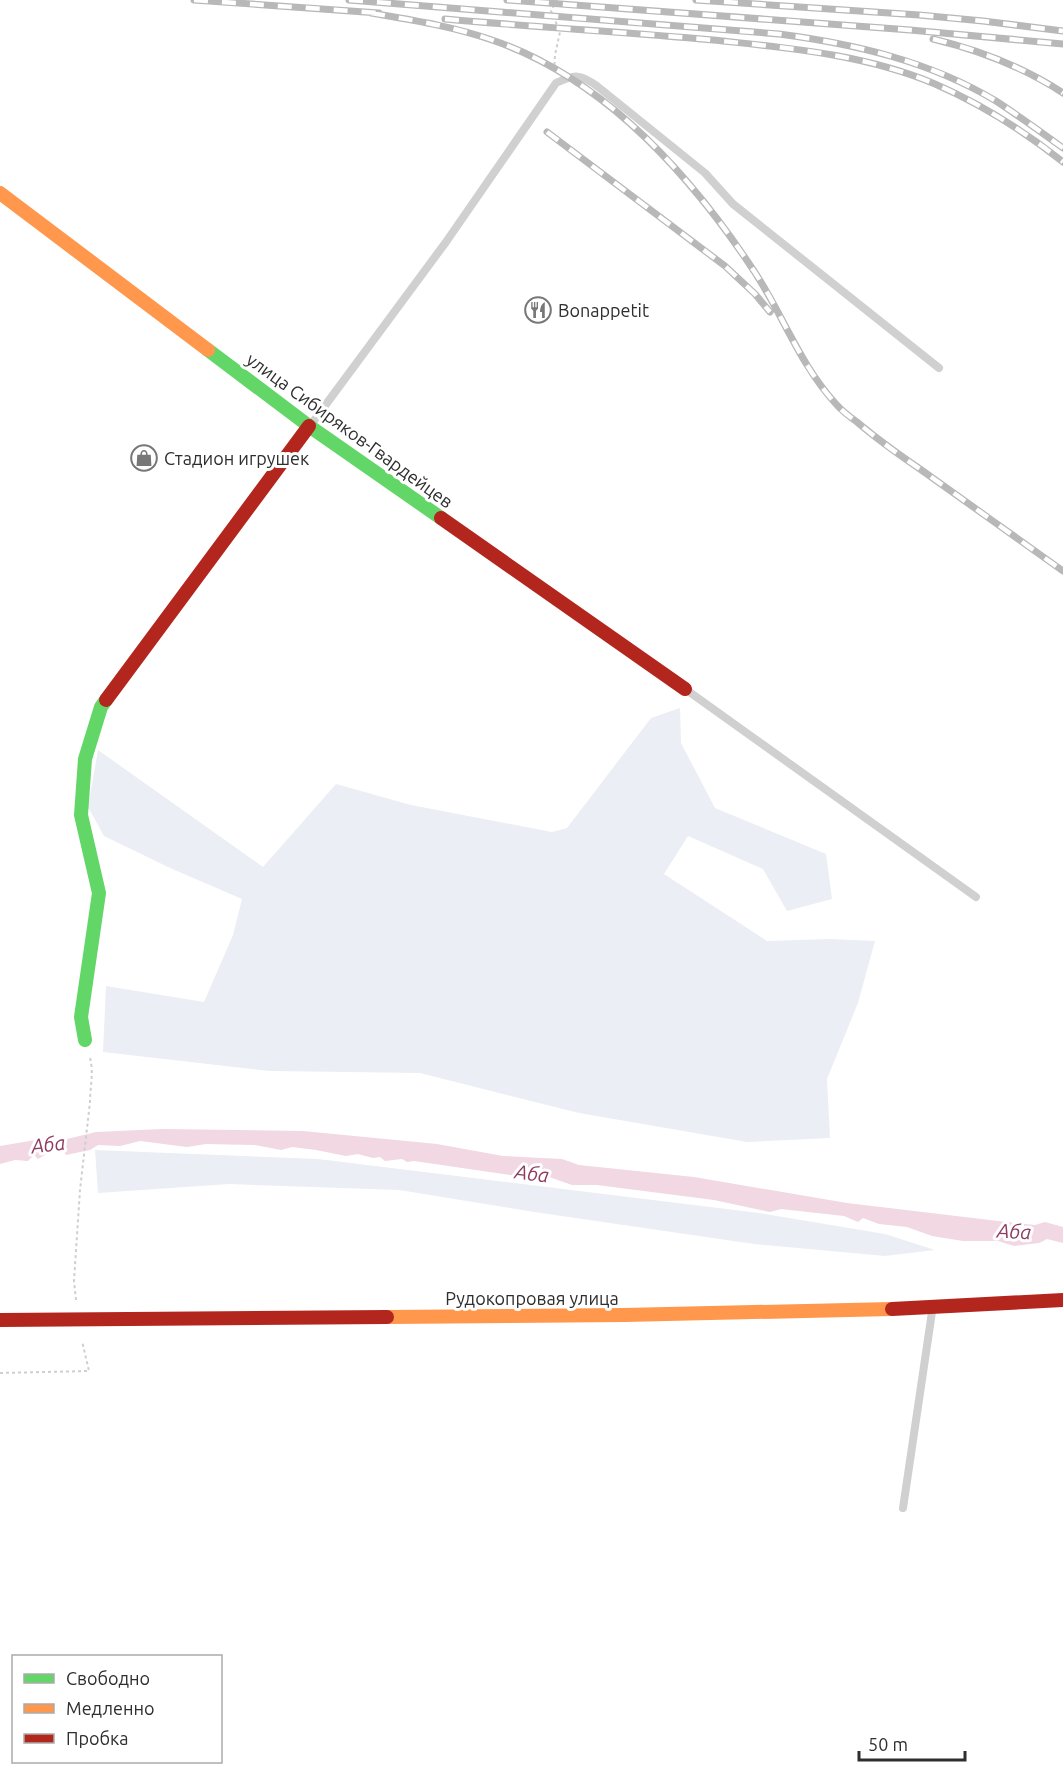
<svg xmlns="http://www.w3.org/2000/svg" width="1063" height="1775" font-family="Ubuntu,sans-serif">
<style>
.green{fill:#ebeef4}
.water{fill:#f1d8e2}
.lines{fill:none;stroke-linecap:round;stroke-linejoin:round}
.path{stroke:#cfcfcf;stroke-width:2;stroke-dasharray:3 3;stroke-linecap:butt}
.lane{stroke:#d0d0d0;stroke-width:8}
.fast{stroke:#63d668;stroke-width:14}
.slow{stroke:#ff974d;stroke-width:14}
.jam{stroke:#b3261e;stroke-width:14}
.rail-casing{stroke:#b8b8b8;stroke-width:7}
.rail{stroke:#fff;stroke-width:4.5;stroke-dasharray:14;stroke-linecap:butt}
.labels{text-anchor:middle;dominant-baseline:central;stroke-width:6;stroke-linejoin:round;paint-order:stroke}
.poi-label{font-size:18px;fill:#2e2e2e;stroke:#fff;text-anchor:start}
.street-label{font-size:18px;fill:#2e2e2e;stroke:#fff}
.water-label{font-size:20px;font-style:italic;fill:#8f3c5e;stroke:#fff}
</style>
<rect width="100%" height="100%" fill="#fff"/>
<path class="green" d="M 680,708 L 681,743 L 715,808 L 826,854 L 832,899 L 787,911 L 763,869 L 688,836 L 664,874 L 767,941 L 830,939 L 875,941 L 858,1003 L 827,1079 L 830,1138 L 747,1142 L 579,1113 L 420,1073 L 270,1071 L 103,1052 L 106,986 L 204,1002 L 233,935 L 242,899 L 170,868 L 104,836 L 88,807 L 98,750 L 263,867 L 336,784 L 411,805 L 552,832 L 567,828 L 651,718 Z
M 95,1150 L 318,1159 L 759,1213 L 885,1234 L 935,1250 L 885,1256 L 754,1244 L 541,1213 L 399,1190 L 229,1184 L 98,1193 Z"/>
<path class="water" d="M 162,1129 L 303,1131 L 437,1144 L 503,1156 L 562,1159 L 579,1165 L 694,1177 L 847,1203 L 1015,1223 L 1035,1225 L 1045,1222 L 1063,1227 L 1063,1243 L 1047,1239 L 1039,1243 L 1014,1246 L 998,1241 L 963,1241 L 932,1236 L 907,1227 L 879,1224 L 863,1218 L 858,1222 L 844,1216 L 781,1209 L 770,1212 L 714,1200 L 597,1185 L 572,1185 L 549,1177 L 537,1179 L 414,1161 L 407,1162 L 402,1159 L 385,1161 L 380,1157 L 373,1158 L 358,1154 L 346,1156 L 316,1150 L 292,1147 L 281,1150 L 255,1145 L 206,1144 L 187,1147 L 140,1141 L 120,1146 L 98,1145 L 90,1150 L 66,1155 L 64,1151 L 50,1152 L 38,1159 L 34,1155 L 28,1161 L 15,1160 L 0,1164 L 0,1146 L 53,1137 L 67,1139 L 96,1132 Z"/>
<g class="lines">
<path class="path" d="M 554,71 L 555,55 L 560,32 L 551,11 L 557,0
M 76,1300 L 74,1281 L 80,1190 L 90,1102 C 90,1087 94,1072 90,1058
M 0,1373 L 89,1371 L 82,1341"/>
<path class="lane" d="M 310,426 L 446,242 L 556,83 C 575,74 580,74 597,86 L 705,173 L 733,204 L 939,368
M 688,691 L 976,897
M 903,1508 L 932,1312"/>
<path class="fast" d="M 208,350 L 309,426 L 441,518
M 85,1040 L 81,1017 L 99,893 L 81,815 L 85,759 L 101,707 L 106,700"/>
<path class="slow" d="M 0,193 L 208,350
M 387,1317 L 624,1315 L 892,1309"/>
<path class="jam" d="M 441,518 L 685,689
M 106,700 L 309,426
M 892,1309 L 1063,1300
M 0,1320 L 387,1317"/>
<g class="rail-casing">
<path id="rail" d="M 194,0 L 379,13
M 349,0 L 779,34 C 855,44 929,61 996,101 C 1019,116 1041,132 1063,148
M 507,0 L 910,30 L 1063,44
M 696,0 L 919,15 L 983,21 L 1063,31
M 371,13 C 412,20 452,26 492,40 C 604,78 690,174 754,271 C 783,315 800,365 836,404 C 842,411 850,417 857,422 C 877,439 898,454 920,469 C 968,503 1015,537 1063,571
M 445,19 C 534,27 624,32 713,40 C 788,48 864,54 935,84 C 981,104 1024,131 1063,162
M 933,39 C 979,50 1023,67 1063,93
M 547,132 L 725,266 L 755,294 L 770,312"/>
</g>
<use href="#rail" class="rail"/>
</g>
<defs>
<g id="restaurant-ring" transform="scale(1.35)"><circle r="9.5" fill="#fff" stroke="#777" stroke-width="1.5"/><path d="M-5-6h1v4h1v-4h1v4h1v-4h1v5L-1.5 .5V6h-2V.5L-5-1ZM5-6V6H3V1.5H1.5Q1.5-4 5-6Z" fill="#777"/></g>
<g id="shop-ring" transform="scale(1.35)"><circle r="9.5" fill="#fff" stroke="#777" stroke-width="1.5"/><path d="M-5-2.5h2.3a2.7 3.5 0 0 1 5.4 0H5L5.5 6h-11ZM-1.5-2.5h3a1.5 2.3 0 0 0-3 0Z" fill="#777"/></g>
</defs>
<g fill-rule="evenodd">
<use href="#restaurant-ring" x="538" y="310"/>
<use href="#shop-ring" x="144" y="458"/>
</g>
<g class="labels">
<g class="poi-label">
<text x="558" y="310">Bonappetit</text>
<text x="164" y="458">Стадион игрушек</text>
</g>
<g class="street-label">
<text transform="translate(350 430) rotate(36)">улица Сибиряков-Гвардейцев</text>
<text x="532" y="1298">Рудокопровая улица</text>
</g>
<g class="water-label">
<text transform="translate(48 1144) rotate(-7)">Аба</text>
<text transform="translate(532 1173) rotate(7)">Аба</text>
<text transform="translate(1014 1231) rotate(3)">Аба</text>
</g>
</g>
<rect x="12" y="1655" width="210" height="108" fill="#ffffff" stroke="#ababab" stroke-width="1.5"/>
<rect x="24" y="1674" width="30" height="9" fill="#63d668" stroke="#ababab" stroke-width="1.5"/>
<text x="66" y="1685" font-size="18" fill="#2e2e2e">Свободно</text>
<rect x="24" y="1704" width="30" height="9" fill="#ff974d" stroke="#ababab" stroke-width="1.5"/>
<text x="66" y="1715" font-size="18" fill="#2e2e2e">Медленно</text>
<rect x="24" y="1734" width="30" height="9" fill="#b3261e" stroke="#ababab" stroke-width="1.5"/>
<text x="66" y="1745" font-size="18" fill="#2e2e2e">Пробка</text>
<path d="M859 1751v9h106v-9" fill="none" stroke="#2e2e2e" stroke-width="3"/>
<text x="868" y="1751" font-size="18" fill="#2e2e2e" stroke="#ffffff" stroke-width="4.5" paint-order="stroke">50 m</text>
</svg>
